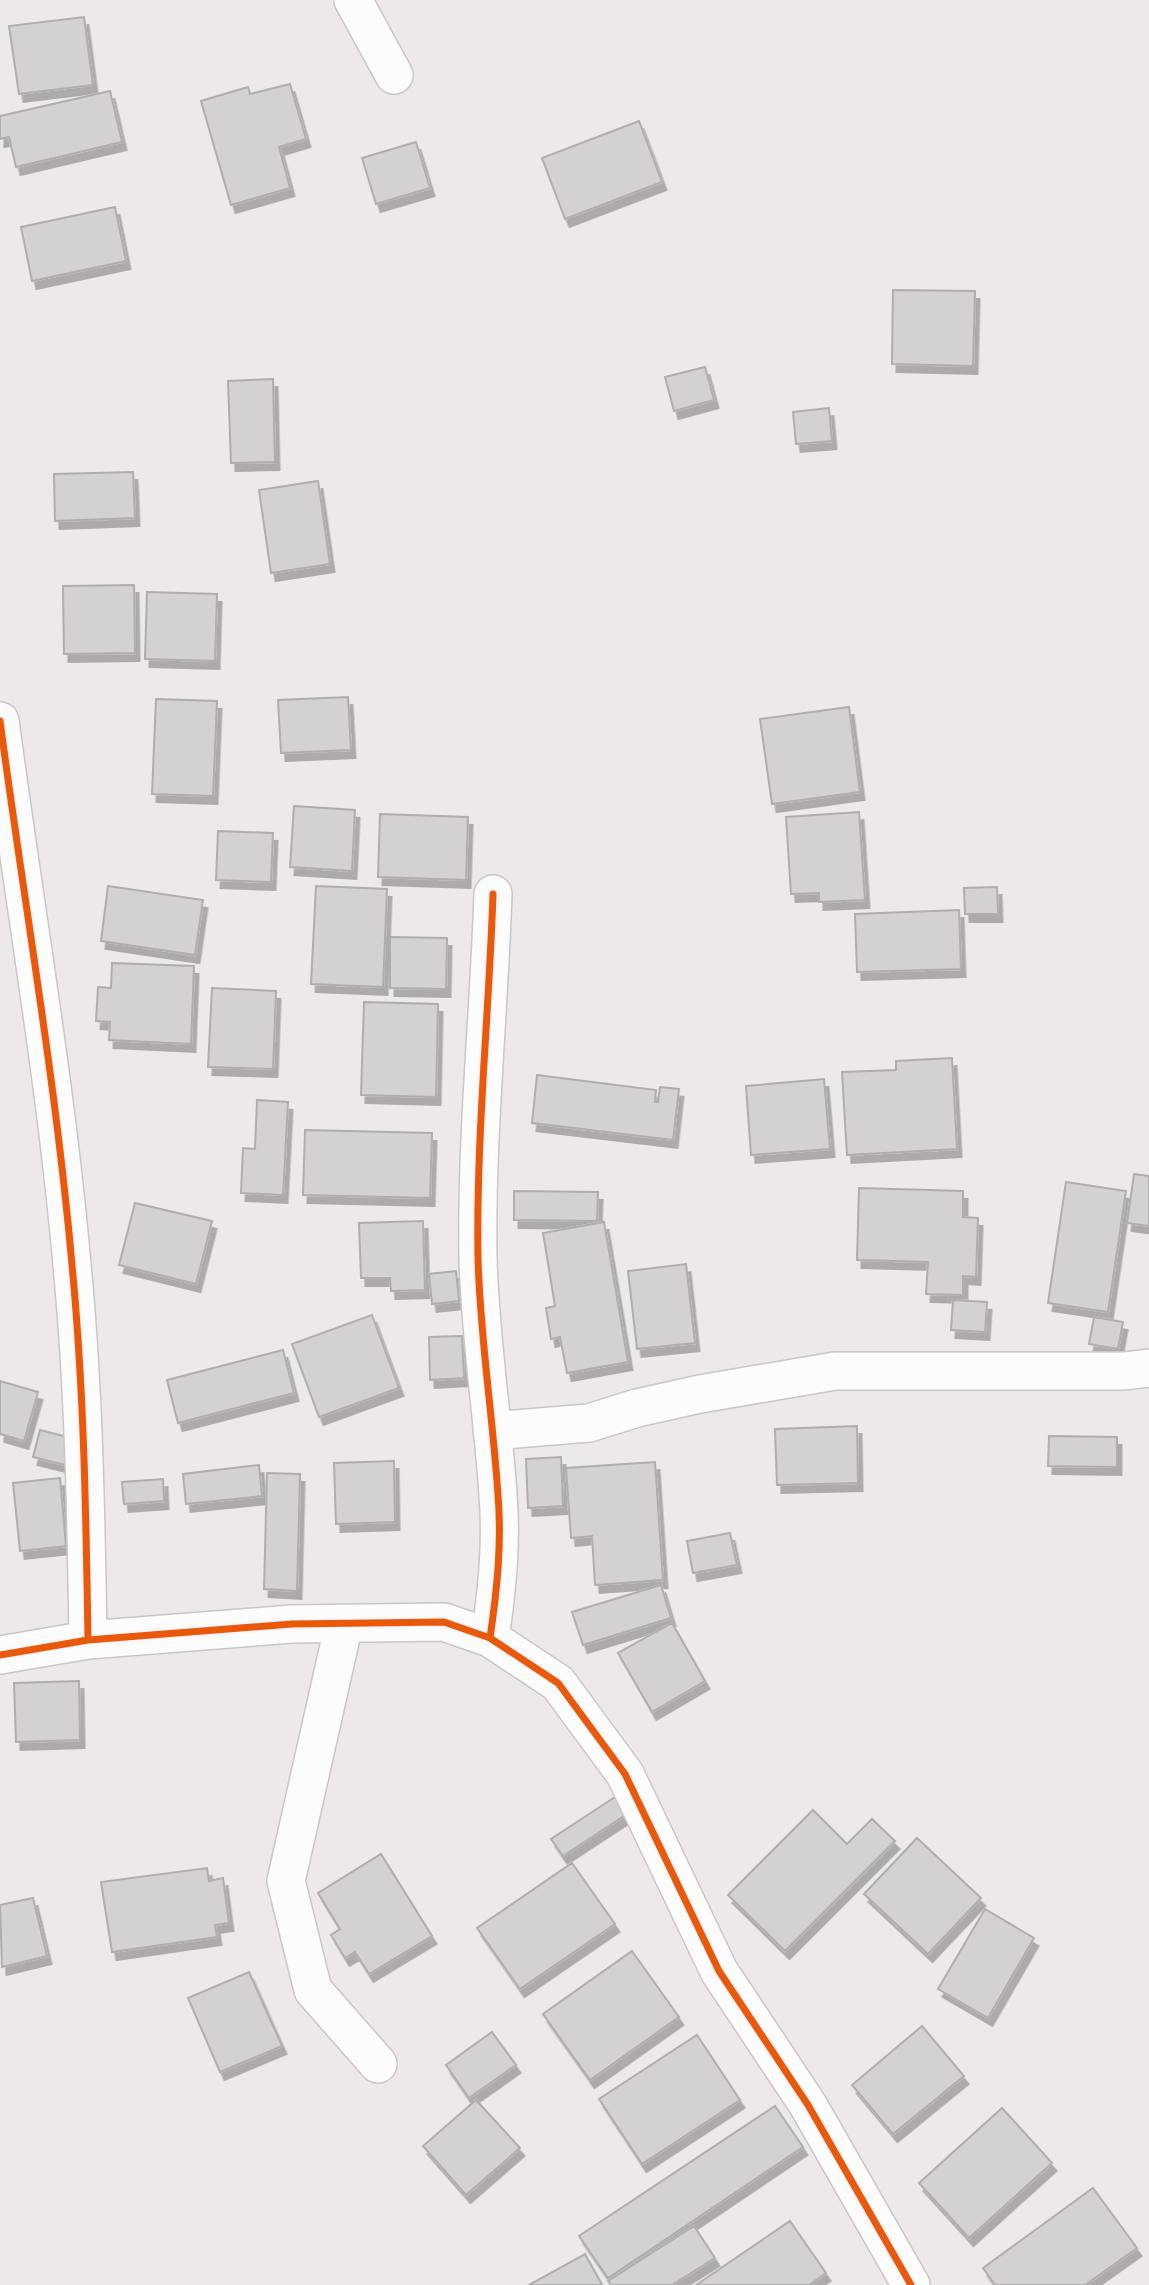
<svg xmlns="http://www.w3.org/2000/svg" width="1149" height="2285" font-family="Karla,sans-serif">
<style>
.building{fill:#d4d1d1;stroke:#b1adae;stroke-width:2;filter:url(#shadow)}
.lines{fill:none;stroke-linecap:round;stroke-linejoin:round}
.minor-casing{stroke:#cac6c7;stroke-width:40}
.minor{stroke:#fcfcfc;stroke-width:37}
.cycleway-casing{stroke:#fcf4f6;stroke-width:11}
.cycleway{stroke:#e8590c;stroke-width:7}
</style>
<defs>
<filter id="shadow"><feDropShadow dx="4.5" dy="8" stdDeviation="0" flood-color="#0004"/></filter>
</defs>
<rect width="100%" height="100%" fill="#ede8e9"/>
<path class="building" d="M 84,17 L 93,85 L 19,94 L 9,26 Z
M 290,84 L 306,139 L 279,147 L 290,188 L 231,205 L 201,101 L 248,87 L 250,94 Z
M 110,91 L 122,142 L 16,167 L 9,137 L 0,139 L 0,116 Z
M 639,121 L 662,182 L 565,219 L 542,158 Z
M 416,142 L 430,188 L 376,204 L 362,158 Z
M 115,207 L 126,261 L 32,281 L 21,227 Z
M 893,290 L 975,291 L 973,366 L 892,364 Z
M 705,367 L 714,400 L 674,411 L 665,377 Z
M 273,379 L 275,462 L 231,463 L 228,381 Z
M 829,408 L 832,441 L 796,444 L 793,412 Z
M 133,472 L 135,518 L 55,521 L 54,474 Z
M 318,481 L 330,564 L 271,573 L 259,490 Z
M 134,585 L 135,653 L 64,654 L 63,586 Z
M 147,592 L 217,594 L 215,661 L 145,659 Z
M 348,697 L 351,750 L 281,753 L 278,700 Z
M 156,699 L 217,701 L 213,796 L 152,794 Z
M 849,707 L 860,792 L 772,804 L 760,719 Z
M 294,806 L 355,810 L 352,871 L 290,867 Z
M 859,812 L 865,900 L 819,902 L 819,893 L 791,894 L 786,817 Z
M 380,814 L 468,817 L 466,880 L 378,877 Z
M 218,831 L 273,833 L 271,882 L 216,880 Z
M 108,886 L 203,900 L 195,955 L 101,941 Z
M 316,886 L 387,889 L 383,987 L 311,984 Z
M 997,887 L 998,914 L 965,914 L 964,888 Z
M 959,910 L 961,969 L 857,972 L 855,914 Z
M 390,937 L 447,938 L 446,989 L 390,988 Z
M 112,963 L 194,966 L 191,1044 L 109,1040 L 110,1022 L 96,1021 L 98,987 L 111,988 Z
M 212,988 L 276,991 L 273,1069 L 208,1067 Z
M 364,1002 L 438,1004 L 436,1097 L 361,1095 Z
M 952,1058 L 957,1149 L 847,1155 L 842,1072 L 896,1070 L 896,1061 Z
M 537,1075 L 656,1090 L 655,1102 L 658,1102 L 660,1087 L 679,1089 L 673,1140 L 532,1123 Z
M 824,1079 L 830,1149 L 751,1155 L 746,1086 Z
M 257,1100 L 288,1102 L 283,1195 L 241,1193 L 243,1148 L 255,1149 Z
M 305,1130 L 432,1133 L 430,1198 L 303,1195 Z
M 1134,1174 L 1149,1176 L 1149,1226 L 1127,1223 Z
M 1066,1182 L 1126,1191 L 1108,1312 L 1048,1303 Z
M 859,1188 L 963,1191 L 963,1217 L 978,1218 L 976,1277 L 963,1276 L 963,1295 L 926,1294 L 928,1262 L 857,1260 Z
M 514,1191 L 598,1192 L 597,1221 L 514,1220 Z
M 135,1203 L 212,1221 L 196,1284 L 119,1265 Z
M 423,1221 L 425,1290 L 391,1291 L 390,1278 L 361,1278 L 359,1223 Z
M 604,1222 L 628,1362 L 567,1373 L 560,1337 L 551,1339 L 546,1308 L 555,1306 L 543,1233 Z
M 686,1264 L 695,1343 L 637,1349 L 628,1271 Z
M 456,1271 L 459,1301 L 432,1304 L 429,1274 Z
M 953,1300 L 987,1302 L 985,1332 L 951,1330 Z
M 372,1315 L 399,1388 L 319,1417 L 292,1344 Z
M 1094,1317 L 1123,1322 L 1118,1349 L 1089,1344 Z
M 462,1336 L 464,1378 L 430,1380 L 429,1337 Z
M 283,1350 L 294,1393 L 178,1423 L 167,1380 Z
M 0,1381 L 38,1392 L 24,1441 L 0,1434 Z
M 857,1426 L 858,1483 L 777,1485 L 775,1429 Z
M 40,1430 L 75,1439 L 69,1466 L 33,1457 Z
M 1049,1436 L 1117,1437 L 1117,1467 L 1048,1466 Z
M 561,1457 L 563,1506 L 528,1508 L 526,1459 Z
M 394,1461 L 395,1522 L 336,1524 L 334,1463 Z
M 655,1462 L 663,1580 L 595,1585 L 592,1536 L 571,1538 L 566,1468 Z
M 259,1465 L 262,1496 L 186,1504 L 183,1474 Z
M 267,1473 L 300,1474 L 297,1591 L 264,1589 Z
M 60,1478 L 66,1546 L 20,1551 L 13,1483 Z
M 163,1479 L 164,1501 L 124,1504 L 122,1482 Z
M 730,1533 L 737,1565 L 693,1573 L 687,1541 Z
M 661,1585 L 671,1618 L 583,1645 L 572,1612 Z
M 672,1623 L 705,1681 L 652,1712 L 618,1653 Z
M 79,1681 L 80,1740 L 16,1742 L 14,1683 Z
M 618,1795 L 630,1812 L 563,1856 L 551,1839 Z
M 813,1810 L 847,1844 L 872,1819 L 895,1841 L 785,1951 L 728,1895 Z
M 917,1838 L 981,1898 L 928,1954 L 864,1894 Z
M 381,1854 L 432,1936 L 369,1974 L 355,1952 L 345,1958 L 331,1935 L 340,1929 L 318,1893 Z
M 572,1863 L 615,1924 L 520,1989 L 477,1928 Z
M 207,1868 L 209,1881 L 223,1878 L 229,1923 L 215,1925 L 217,1937 L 112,1952 L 101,1882 Z
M 33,1898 L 47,1956 L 2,1967 L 0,1905 Z
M 985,1909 L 1034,1938 L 988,2018 L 938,1989 Z
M 632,1951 L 679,2017 L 590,2080 L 543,2014 Z
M 249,1972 L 282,2046 L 220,2072 L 188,1998 Z
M 922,2026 L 964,2076 L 893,2134 L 852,2085 Z
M 492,2032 L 516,2065 L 469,2098 L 446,2065 Z
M 697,2035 L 740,2100 L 642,2164 L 599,2099 Z
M 476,2100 L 520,2148 L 466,2195 L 423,2146 Z
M 775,2106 L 803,2147 L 608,2278 L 579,2236 Z
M 1002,2108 L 1052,2163 L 969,2238 L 919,2183 Z
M 1093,2188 L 1137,2248 L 1085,2285 L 995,2285 L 983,2268 Z
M 790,2221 L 826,2273 L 809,2285 L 696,2285 Z
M 694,2226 L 715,2258 L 672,2285 L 611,2285 L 608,2281 Z
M 585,2254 L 602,2285 L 529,2285 Z"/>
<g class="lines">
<g class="minor-casing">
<path id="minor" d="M 353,0 L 394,75
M 0,721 C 24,902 56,1083 72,1265 C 84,1390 86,1514 88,1640
M 492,1431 L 589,1423 L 637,1408 L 700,1394 L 835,1371 L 1124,1371 L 1149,1368
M 344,1624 L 286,1881 L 313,1990 L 378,2064
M 490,1638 C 497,1590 502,1543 498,1495 C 493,1417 480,1338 478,1258 C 476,1137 489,1015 493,894
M 0,1655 L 88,1640 L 292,1624 L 444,1622 L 490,1638 L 558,1683 L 625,1774 L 719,1971 L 808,2105 L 911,2285"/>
</g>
<use href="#minor" class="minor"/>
<g class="cycleway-casing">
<path id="cycleway" d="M 0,721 C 24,902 56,1083 72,1265 C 84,1390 86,1514 88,1640
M 490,1638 C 497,1590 502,1543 498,1495 C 493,1417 480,1338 478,1258 C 476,1137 489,1015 493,894
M 0,1655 L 88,1640 L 292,1624 L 444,1622 L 490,1638 L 558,1683 L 625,1774 L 719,1971 L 808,2105 L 911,2285"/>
</g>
<use href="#cycleway" class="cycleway"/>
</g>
</svg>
